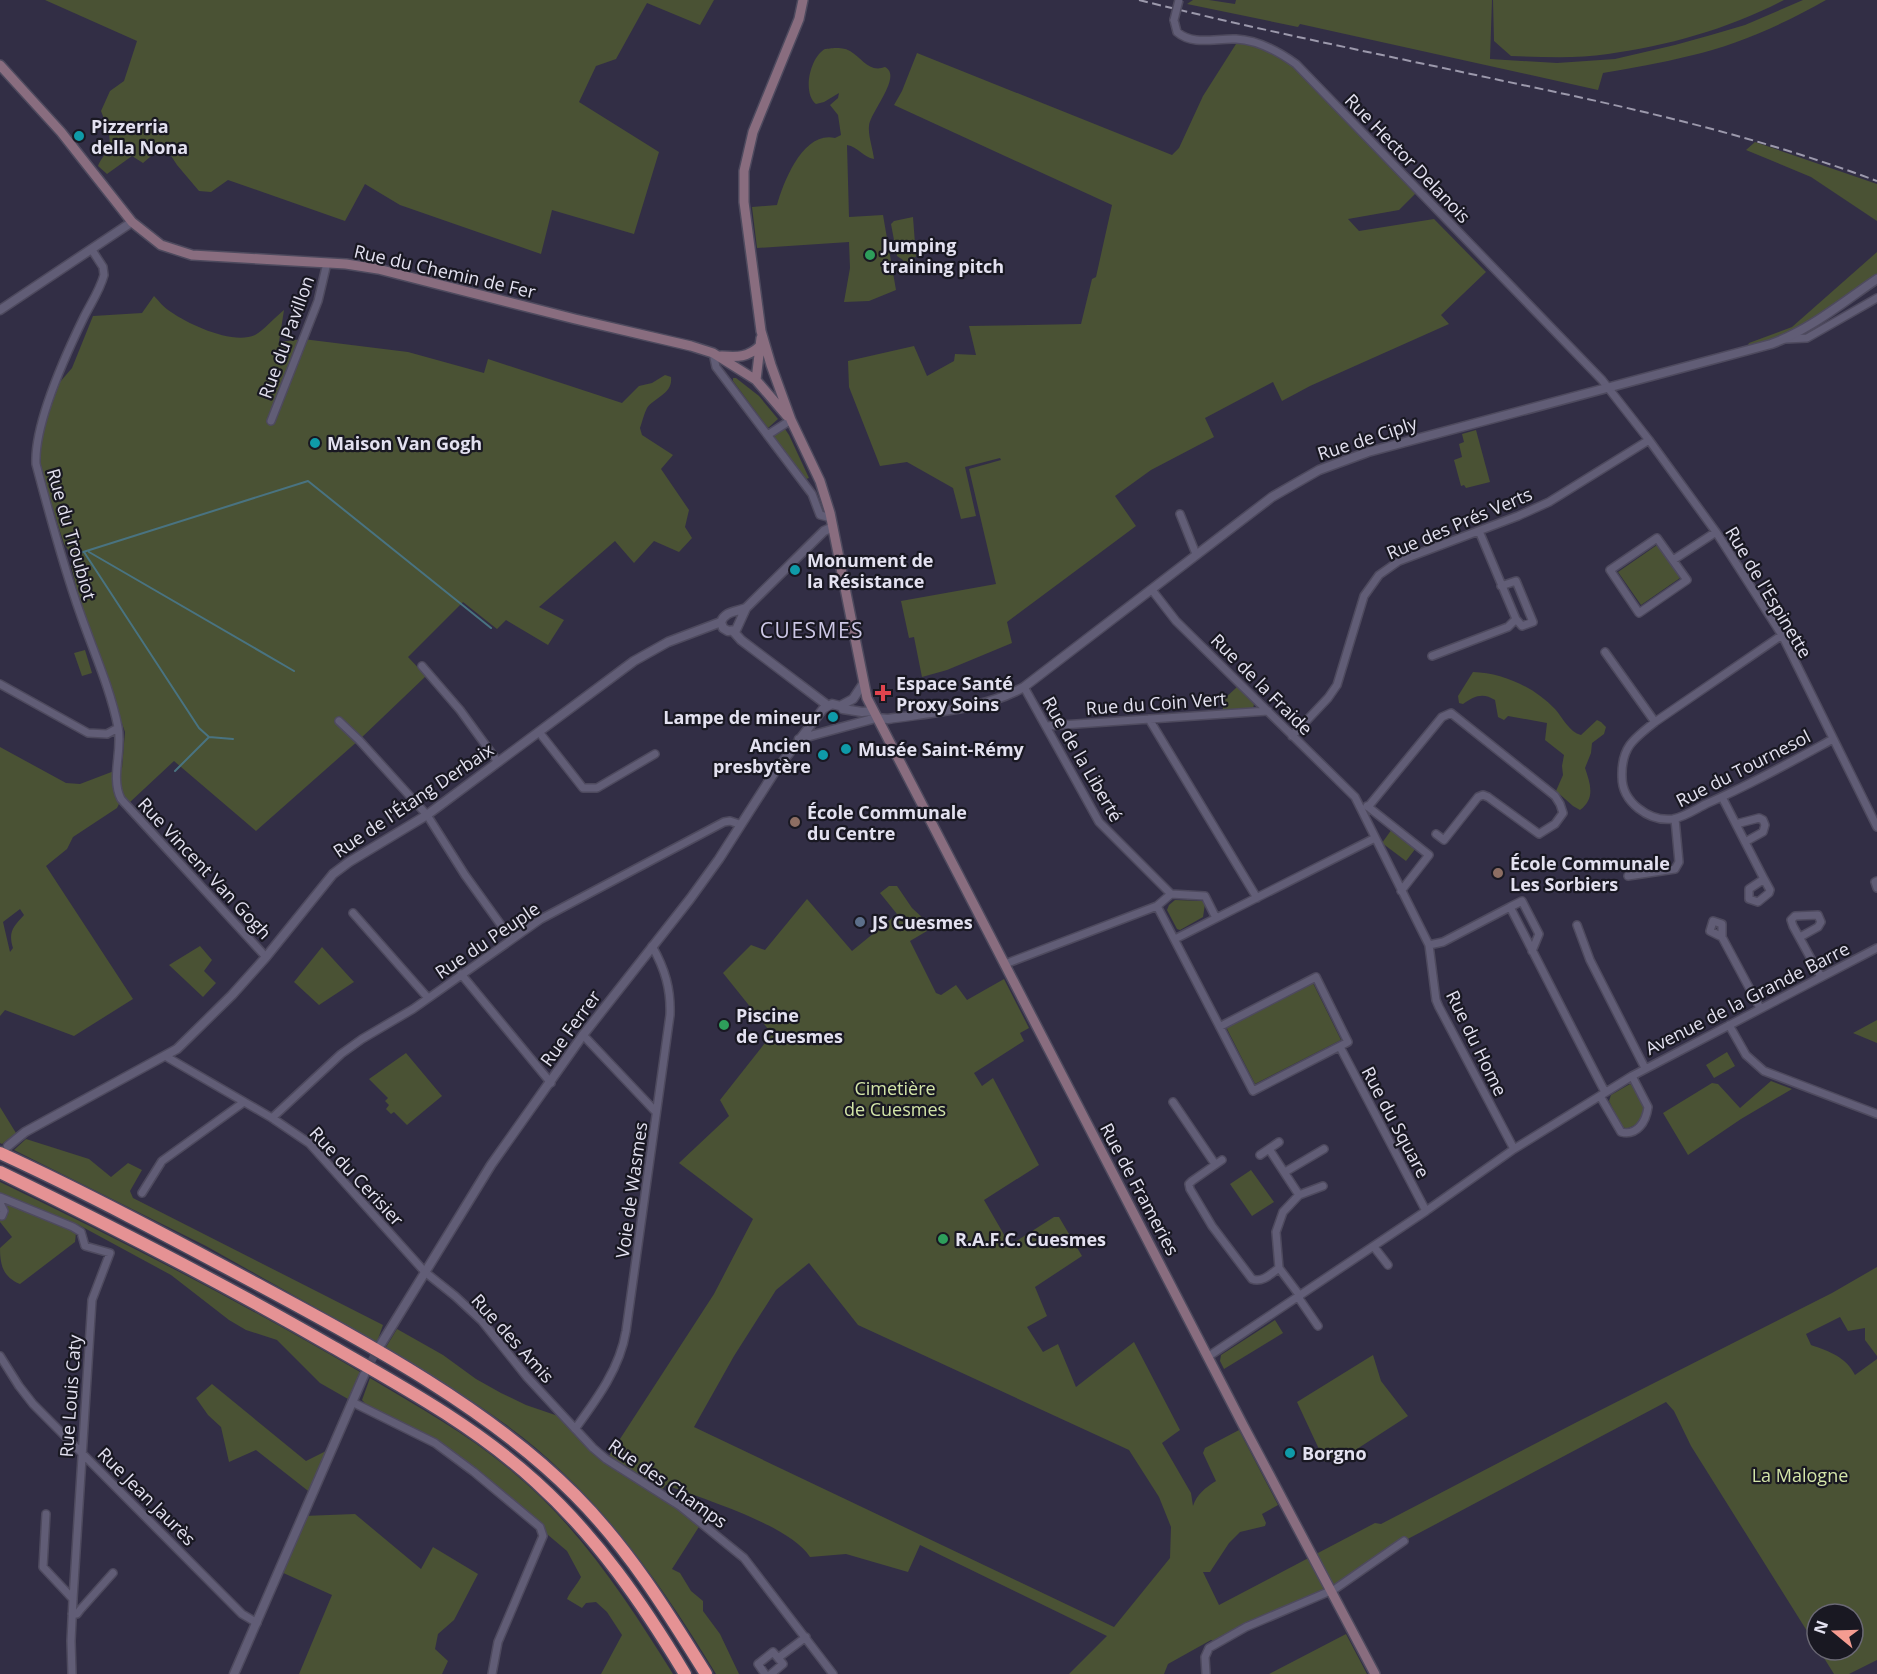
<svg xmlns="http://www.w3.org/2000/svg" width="1877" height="1674" font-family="'Open Sans',sans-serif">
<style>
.green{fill:#4a5234;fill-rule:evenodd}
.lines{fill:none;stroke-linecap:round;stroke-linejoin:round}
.stream{stroke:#497381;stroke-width:2}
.tertiary-tunnel{stroke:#4d495f;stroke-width:8;stroke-dasharray:8 4;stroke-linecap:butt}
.minor-casing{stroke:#4e4a5e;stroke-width:10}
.tertiary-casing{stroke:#4e4a5e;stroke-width:11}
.secondary-casing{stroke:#4e4a5e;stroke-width:12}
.motorway-casing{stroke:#4e4a5e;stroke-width:15}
.minor{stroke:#615d76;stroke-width:7}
.tertiary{stroke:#615d76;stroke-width:8}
.secondary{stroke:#896d7f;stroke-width:9}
.motorway{stroke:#e59294;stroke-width:12}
.rail{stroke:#9c99ac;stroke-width:2;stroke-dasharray:9 4.5;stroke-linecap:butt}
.minor-bridge-casing{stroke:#4e4a5e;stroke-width:10;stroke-linecap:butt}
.minor-bridge{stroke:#615d76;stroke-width:7}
.culture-dot{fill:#0f9aa8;stroke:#191822;stroke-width:2}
.leisure-dot{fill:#2e9e5b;stroke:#191822;stroke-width:2}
.health-dot{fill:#e0444e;stroke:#191822;stroke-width:2}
.education-dot{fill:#8d6e63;stroke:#191822;stroke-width:2}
.service-dot{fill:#5c6f8a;stroke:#191822;stroke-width:2}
.labels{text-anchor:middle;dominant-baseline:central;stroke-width:4.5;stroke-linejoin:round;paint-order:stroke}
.poi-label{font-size:18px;font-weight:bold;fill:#e3e1f0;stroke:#191822;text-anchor:start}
.street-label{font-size:18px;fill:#e3e1f0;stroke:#191822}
.park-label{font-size:18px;fill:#d3e5a8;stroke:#191822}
.quarter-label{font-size:21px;letter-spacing:1.5px;fill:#cdc8e6;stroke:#191822}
</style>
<rect width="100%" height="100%" fill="#322e45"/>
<path class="green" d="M 45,0 L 714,0 L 700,25 L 647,3 L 616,59 L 596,66 L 579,102 L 659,152 L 634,234 L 552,210 L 541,254 L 400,205 L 365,184 L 345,221 L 228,180 L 211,192 L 199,191 L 177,165 L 164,145 L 143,163 L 132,156 L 107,174 L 98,166 C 100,160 105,155 108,149 C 113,137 105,122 101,111 L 110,91 L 124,81 L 137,41 Z
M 1193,0 L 1209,0 L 1235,4 L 1236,0 L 1492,0 L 1490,59 L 1557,63 L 1615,59 L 1675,45 L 1711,35 L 1745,25 L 1803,0 L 1826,0 C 1784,24 1737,45 1689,56 C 1661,63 1632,68 1603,73 L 1598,90 L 1300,24 L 1298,27 L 1187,4 Z
M 1493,0 L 1784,0 C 1731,28 1668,46 1608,54 C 1576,59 1543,57 1511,56 L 1494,41 Z
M 1246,41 L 1281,54 L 1419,190 L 1399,210 L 1348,219 L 1359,231 L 1434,219 L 1486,272 L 1441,315 L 1449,324 L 1310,386 L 1282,401 L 1273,382 L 1205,418 L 1214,437 L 1151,470 L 1115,496 L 1136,526 L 1007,622 L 1012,643 L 947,670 L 922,677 L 914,637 L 909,638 L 901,601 L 996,584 L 969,469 L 1001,460 L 1000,458 L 965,467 L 976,516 L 961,519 L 953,488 L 907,462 L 880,466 L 849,387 L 848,361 L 914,346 L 927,376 L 954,361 L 955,354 L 976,355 L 969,326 L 1081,324 L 1092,279 L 1096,277 L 1112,205 L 894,105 L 902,91 L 917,53 L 1172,155 L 1179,148 L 1203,96 L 1236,44 Z
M 835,48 C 840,48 845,48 850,51 C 862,58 869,73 885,67 C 903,76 870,112 869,126 C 868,136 873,149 874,159 C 863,157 858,147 847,145 L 849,217 L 883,215 L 896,290 L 869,301 L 844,302 L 850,268 L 849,242 L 757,248 L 752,207 L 777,205 C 784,181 803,131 835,138 L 841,135 L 838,115 L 830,105 L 838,98 L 839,93 L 824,102 L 816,104 C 802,93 810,57 825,49 C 827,49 833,48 835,48 Z
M 1755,142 L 1877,184 L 1877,221 L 1811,177 L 1746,150 Z
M 913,217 L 916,257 L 908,258 L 914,267 L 912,271 L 905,273 L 900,268 L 903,260 L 897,256 L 891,224 L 894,221 Z
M 1877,252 L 1877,274 L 1806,327 L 1744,352 L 1749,343 L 1792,327 Z
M 154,296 C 159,301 164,308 171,312 C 190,325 233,345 255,335 C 263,331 276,316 284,310 L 279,342 L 303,339 L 408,352 L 484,373 L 488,359 L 622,403 L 639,386 L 652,383 L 665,375 L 671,377 C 673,394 655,397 647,408 C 644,414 642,422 640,428 L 642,435 L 673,455 L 661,469 L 689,510 L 685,527 L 692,538 L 679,552 L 654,541 L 634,563 L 615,541 L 539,607 L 564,620 L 548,645 L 506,620 L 497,629 L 463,602 L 408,657 L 426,676 L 359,740 L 256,831 L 174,761 L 129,803 L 121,800 L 117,808 L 73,837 L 67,849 L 46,866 L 133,999 L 74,1036 L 5,1010 L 0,1016 L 0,747 L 66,783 L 80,784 L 122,768 L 125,732 L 80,604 L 71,565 L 73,557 L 64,544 L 42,475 L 40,453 L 43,429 L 60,382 L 72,368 L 93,316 L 142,313 ZM 20,909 L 24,915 C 13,927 8,932 13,948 L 10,952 L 3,922 Z
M 733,378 L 736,378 L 759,396 L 778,419 L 768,428 L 733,381 Z
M 782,429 L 785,429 L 789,435 L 809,478 L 806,479 L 773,436 Z
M 1476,430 L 1490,482 L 1466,488 L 1464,485 L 1461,486 L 1454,460 L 1462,457 L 1459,444 L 1464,442 L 1462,434 Z
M 1657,545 L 1680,578 L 1641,605 L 1618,572 Z
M 85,650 L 92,673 L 82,676 L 74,653 Z
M 1473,672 C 1503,673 1534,687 1555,709 C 1563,718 1569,732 1581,735 L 1597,720 L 1601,722 L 1606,727 L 1604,734 L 1592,743 L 1591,753 L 1585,768 C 1590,783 1596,798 1580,810 L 1573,806 L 1556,791 L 1563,775 L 1562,766 L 1564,755 L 1545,740 L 1547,723 L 1508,716 L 1504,720 L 1498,717 L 1495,700 C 1483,692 1474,696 1463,704 L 1459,703 L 1458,696 Z
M 1237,687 L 1254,704 L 1253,709 L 1223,710 L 1223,700 Z
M 1392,829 L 1416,848 L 1406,861 L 1382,843 Z
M 889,886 L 897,886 L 912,908 L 925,920 L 927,931 L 910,941 L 936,993 L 941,995 L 956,985 L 967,1000 L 1004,979 L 1029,1028 L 1020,1033 L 1024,1041 L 974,1073 L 982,1086 L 993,1078 L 1039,1165 L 984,1200 L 1010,1245 L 1054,1217 L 1059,1217 L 1082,1256 L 1035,1287 L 1047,1316 L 1027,1327 L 1043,1352 L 1058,1344 L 1076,1387 L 1134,1342 L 1180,1430 L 1162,1443 L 1191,1493 L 1193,1506 C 1197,1494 1205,1488 1216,1481 L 1203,1453 L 1205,1448 L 1239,1430 L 1278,1505 L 1262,1514 L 1266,1523 L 1265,1526 L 1240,1532 L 1229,1543 L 1210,1572 L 1203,1572 L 1219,1605 L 1375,1523 L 1381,1524 L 1577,1422 L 1832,1293 L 1877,1267 L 1877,1356 L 1865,1340 L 1865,1328 L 1848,1331 L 1840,1317 L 1806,1334 L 1811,1345 C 1829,1351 1846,1357 1855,1375 L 1877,1359 L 1877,1660 L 1849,1674 L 1834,1674 L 1819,1650 L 1853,1650 L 1853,1614 L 1817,1614 L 1817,1647 L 1691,1446 L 1674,1411 L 1666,1402 L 1404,1541 L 1329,1590 L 1217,1643 L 1211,1640 L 1168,1664 L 1164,1674 L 1069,1674 L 1107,1636 L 920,1545 L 908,1572 L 846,1554 L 810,1557 C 790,1525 703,1499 666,1485 L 660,1492 L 702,1522 L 672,1569 L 680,1573 L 691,1591 L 703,1601 L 703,1611 L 720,1634 L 739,1674 L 716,1674 C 659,1580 595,1489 505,1424 C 467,1396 426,1372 386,1347 L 397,1329 L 443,1355 L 476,1379 L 501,1393 L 526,1405 L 564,1418 L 607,1459 L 714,1294 L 753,1219 L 679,1163 L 729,1116 L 720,1100 L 772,1034 L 723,973 L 751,945 L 765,950 L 807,899 L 852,951 L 897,914 L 880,893 ZM 809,1263 L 858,1325 L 1129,1450 L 1159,1497 L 1171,1527 L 1170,1558 L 1114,1627 L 694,1427 L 734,1356 L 776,1290 Z
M 1175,900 L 1202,901 L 1205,904 L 1203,917 L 1180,930 L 1177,929 L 1167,910 L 1169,905 Z
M 200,946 L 212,960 L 204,971 L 216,983 L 203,997 L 169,965 Z
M 322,947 L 354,982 L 319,1005 L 294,982 Z
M 1313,983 L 1341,1040 L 1255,1084 L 1226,1027 Z
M 1877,1020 L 1877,1043 L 1853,1033 Z
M 1727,1052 L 1735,1066 L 1714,1078 L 1706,1065 Z
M 406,1053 L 442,1096 L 407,1125 L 394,1112 L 391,1114 L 386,1109 L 389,1105 L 385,1101 L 388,1098 L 369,1079 Z
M 1771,1081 L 1792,1089 L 1741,1119 L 1688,1155 L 1663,1113 L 1712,1083 L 1718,1084 L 1740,1108 Z
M 1630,1084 L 1634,1086 L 1644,1106 L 1640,1123 L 1626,1129 L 1621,1125 L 1609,1101 L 1611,1095 Z
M 0,1107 L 16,1133 L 2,1144 L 0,1143 Z
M 26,1139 L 89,1159 L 111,1177 L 128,1163 L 142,1170 L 130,1191 L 133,1198 L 383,1325 L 377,1342 L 206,1246 L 14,1150 Z
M 1251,1170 L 1274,1202 L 1252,1216 L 1230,1184 Z
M 0,1182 C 122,1241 243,1303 360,1372 L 348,1399 L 320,1383 L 277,1340 L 246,1330 L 229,1320 L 171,1275 L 77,1224 L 75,1242 L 20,1284 C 3,1277 0,1265 0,1248 L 12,1237 L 0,1222 Z
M 1275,1320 L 1283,1333 L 1224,1369 L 1220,1361 L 1221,1355 Z
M 1373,1355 L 1381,1381 L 1408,1416 L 1343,1458 L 1340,1453 L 1325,1462 L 1297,1402 Z
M 370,1378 C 420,1408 471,1436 515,1474 C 581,1529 628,1602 673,1674 L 601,1674 L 622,1635 L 607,1612 L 596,1602 L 586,1603 L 582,1608 L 567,1599 C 571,1590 577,1585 581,1577 L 567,1551 L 457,1458 L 372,1411 L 362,1400 Z
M 212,1384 L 306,1461 L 332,1448 L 312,1494 L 256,1450 L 229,1462 L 221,1427 L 208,1415 L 196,1398 Z
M 355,1514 L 421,1569 L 433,1547 L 478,1574 L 454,1620 L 438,1634 L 435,1649 L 448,1661 L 442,1674 L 299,1674 L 332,1595 L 279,1571 L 303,1516 Z
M 1346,1634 L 1367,1674 L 1269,1674 Z"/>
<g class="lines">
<path class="stream" d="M 84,552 L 199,728 L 209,737 L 233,739
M 89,552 L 294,671
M 80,553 L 308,481 L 491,628
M 175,771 L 209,737"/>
<path class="tertiary-tunnel" d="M 366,1372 L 379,1346"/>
<g class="minor-casing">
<path id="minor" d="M 1174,20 L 1177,32 C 1193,46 1216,38 1236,39 C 1258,40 1278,51 1296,64 L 1602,380 L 1649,440 L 1716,532 L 1782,635 L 1877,827
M 92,250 L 103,267 L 104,275 C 100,290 91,303 84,317 C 66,354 34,424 36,464 C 49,513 62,562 79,610 C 92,648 110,687 118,727 C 123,751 110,777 121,799 L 266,957
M 1786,339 L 1807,338 L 1877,298
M 713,353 L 716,367 L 812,494 L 820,515 L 831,518
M 271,421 L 318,301 L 327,263
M 769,434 L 791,420
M 1180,514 L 1196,554
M 1657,538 L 1687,580 L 1639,613 L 1610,570 Z
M 1673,560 L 1716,532
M 1501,586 L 1516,581 L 1533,622 L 1522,626 L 1516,619
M 1152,590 L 1176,621 L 1355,797 L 1429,945 L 1436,1000 L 1439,1007 L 1514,1149
M 1782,635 L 1655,722 C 1633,739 1621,748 1622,777 C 1622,802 1649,822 1673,819 C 1684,817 1696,809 1706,804 C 1750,785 1791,762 1833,739
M 1605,652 L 1655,722
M 1432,656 L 1508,627 L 1516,619 L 1479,531
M 422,666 L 460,710 L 498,762
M 0,684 L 88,733 L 107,734 L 118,728
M 1024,687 L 1099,822 L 1171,894
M 1149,719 L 1257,898
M 339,721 L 359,740 L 427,815 L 465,875 L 511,939
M 1047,726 L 1268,711
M 539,732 L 583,788 L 597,788 L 655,754
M 1292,736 L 1328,698 L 1337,685 L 1364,596 L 1379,575 L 1399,561 L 1518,516 L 1549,502 L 1649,440
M 1722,797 L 1764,879 L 1770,890 L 1769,893 L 1758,902 L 1749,899 L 1749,889 L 1764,879
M 1367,806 L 1429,855 L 1401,891
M 1368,807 L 1442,717 L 1451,713 L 1555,796 L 1560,804 L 1563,813 L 1555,824 L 1539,834 L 1488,797 L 1483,795 L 1478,797 L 1444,840 L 1436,834
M 1736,824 L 1759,818 L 1763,820 L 1765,825 L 1763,832 L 1745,842
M 1628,876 L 1675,869 L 1679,862 L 1675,819
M 1877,881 L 1875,882 L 1877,888
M 1157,906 L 1253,1091 L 1348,1042 L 1316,977 L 1221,1026
M 353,913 L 428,998
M 1577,925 L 1590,960 L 1645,1068
M 1722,937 L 1722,924 L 1713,921 L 1710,931 L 1722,937 L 1760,1008
M 1800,937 L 1818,927 L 1821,922 L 1818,915 L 1795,916 L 1791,920 L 1793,926 L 1821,977
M 1175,939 L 1375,838
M 1429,945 L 1443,942 L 1510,907
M 1532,951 L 1539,934 L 1522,901 L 1510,907 C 1542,969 1573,1031 1605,1092
M 1005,964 L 1157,906 L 1171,894 L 1205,896 L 1216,918
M 461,974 L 551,1083
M 1729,1025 L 1746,1055 L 1764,1071 L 1877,1114
M 583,1035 L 656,1112
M 1340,1047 L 1426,1211
M 165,1056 L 272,1118 L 309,1143 L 425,1272 L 455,1296 L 482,1321 L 527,1377 L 593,1448 L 606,1459 L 680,1506 L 744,1558 L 833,1674
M 1600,1096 L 1621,1132 C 1637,1136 1646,1122 1648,1107 L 1632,1076
M 1173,1102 L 1215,1164
M 272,1118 L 341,1054 L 362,1039 L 413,1009 L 541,919 L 724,822 L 730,821 L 739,824
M 1269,1149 L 1299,1195
M 1260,1155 L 1279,1142
M 1222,1160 L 1192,1181 L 1189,1184 L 1190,1189 L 1212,1226 L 1252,1279 C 1262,1283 1271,1274 1279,1268
M 1285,1172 L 1324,1149
M 142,1193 L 162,1161 L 244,1102
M 0,1197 L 73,1227 L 81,1232 L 85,1246 L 110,1253 L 92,1300 L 73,1599 L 71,1641 L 72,1674
M 0,1203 L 4,1211 L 2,1216
M 1374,1247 L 1388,1265
M 1300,1296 L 1279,1268 L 1276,1232 L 1283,1212 L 1299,1195 L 1323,1186
M 1298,1297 L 1318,1326
M 0,1356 L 19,1386 L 33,1404 L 242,1614 L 257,1623
M 1209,1356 L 1426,1211 L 1514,1149 L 1632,1076 L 1877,948
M 352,1402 L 435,1443 L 474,1472 L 540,1527 L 543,1536 L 498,1642 L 492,1674
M 575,1429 C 597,1399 620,1368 626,1331 L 670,1015 C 671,989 665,969 652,946
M 46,1514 L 43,1567 L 73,1599
M 72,1614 L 77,1614 L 80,1610 L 113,1573
M 778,1658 L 806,1637
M 765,1674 L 758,1664 L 773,1652 L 783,1664 L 771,1674
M 1206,1674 L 1205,1657 L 1209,1648 L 1246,1627 L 1335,1589 L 1404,1541"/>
</g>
<g class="tertiary-casing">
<path id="tertiary" d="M 0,310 L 132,222
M 721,622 L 723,628 L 728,631 L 736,630 L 746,608 L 824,531 L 833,527
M 721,622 C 725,611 736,612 746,608
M 733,631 L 741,640 L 827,705
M 843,709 L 862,712 L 873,711
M 799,739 L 876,718 L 888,719 C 933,712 982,710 1024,687 L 1272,497 L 1319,470 L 1368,452 L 1771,344 C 1810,330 1843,302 1877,279
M 8,1146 L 25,1132 L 177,1049 L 232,995 L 266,957 L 333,874 L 349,862 L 427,815 L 634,661 L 668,642 L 721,622
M 381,1344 L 491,1165 L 583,1035 L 690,899 L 719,859 L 774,773 L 823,709 L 832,704 L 840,706 L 853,699 L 863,684
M 234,1674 L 364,1375"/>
</g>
<g class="secondary-casing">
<path id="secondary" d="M 803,0 L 799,19 L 753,132 L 744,171 L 744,202 L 761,331 L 771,365 L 791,420 L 820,481 L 830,513 L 867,698 L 1243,1425 L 1375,1674
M 0,65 L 61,132 L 132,222 L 161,245 L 192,255 L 346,264 L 378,269 L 575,319 L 691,346 L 713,353 L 756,380 L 787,416
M 721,356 C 737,357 747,358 760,346
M 756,380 L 761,338"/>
</g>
<g class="motorway-casing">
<path id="motorway" d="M 0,1153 C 87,1193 171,1238 255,1283 C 363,1341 488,1407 575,1495 C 628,1548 667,1611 706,1674
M 0,1172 C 113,1227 224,1284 333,1347 C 403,1387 476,1427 536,1482 C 597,1537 643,1604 685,1674"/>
</g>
<use href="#minor" class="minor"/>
<use href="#tertiary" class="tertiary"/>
<use href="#secondary" class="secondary"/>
<use href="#motorway" class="motorway"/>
<path class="rail" d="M 1139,0 C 1259,30 1379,54 1499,80 C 1628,107 1754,135 1877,181"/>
<g class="minor-bridge-casing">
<path id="minor-bridge" d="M 1174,20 L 1179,0"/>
</g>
<use href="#minor-bridge" class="minor-bridge"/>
</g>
<g class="culture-dot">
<circle cx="79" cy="136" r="6"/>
<circle cx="315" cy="443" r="6"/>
<circle cx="795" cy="570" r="6"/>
<circle cx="833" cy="717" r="6"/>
<circle cx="846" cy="749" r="6"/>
<circle cx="823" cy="755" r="6"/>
<circle cx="1290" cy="1453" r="6"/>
</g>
<g class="leisure-dot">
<circle cx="870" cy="255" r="6"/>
<circle cx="724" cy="1025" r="6"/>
<circle cx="943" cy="1239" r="6"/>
</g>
<path class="health-dot" d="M880 684h6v6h6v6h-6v6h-6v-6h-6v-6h6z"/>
<g class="education-dot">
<circle cx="795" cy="822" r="6"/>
<circle cx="1498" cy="873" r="6"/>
</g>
<circle class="service-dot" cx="860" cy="922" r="6"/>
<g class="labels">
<g class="poi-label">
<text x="91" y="126">Pizzerria<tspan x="91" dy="21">della Nona</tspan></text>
<text x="882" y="245">Jumping<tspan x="882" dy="21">training pitch</tspan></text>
<text x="327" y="443">Maison Van Gogh</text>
<text x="807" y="560">Monument de<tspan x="807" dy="21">la Résistance</tspan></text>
<text x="896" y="683">Espace Santé<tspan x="896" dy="21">Proxy Soins</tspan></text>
<text x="821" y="717" text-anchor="end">Lampe de mineur</text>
<text x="811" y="745" text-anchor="end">Ancien<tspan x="811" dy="21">presbytère</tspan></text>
<text x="858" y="749">Musée Saint-Rémy</text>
<text x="807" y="812">École Communale<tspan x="807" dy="21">du Centre</tspan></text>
<text x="1510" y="863">École Communale<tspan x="1510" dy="21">Les Sorbiers</tspan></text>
<text x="872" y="922">JS Cuesmes</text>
<text x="736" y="1015">Piscine<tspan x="736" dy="21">de Cuesmes</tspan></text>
<text x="955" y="1239">R.A.F.C. Cuesmes</text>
<text x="1302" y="1453">Borgno</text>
</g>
<g class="street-label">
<text transform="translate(1408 158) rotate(46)">Rue Hector Delanois</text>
<text transform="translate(445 271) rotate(13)">Rue du Chemin de Fer</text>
<text transform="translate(286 337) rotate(-70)">Rue du Pavillon</text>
<text transform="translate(1367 438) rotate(-18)">Rue de Ciply</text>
<text transform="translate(1459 523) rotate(-23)">Rue des Prés Verts</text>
<text transform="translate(72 534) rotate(74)">Rue du Troubiot</text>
<text transform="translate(1769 592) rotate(59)">Rue de l'Espinette</text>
<text transform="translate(1262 684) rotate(45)">Rue de la Fraide</text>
<text transform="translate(1156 703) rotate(-4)">Rue du Coin Vert</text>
<text transform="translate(1083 759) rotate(60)">Rue de la Liberté</text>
<text transform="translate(1743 768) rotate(-27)">Rue du Tournesol</text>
<text transform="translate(413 800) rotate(-34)">Rue de l'Étang Derbaix</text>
<text transform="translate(205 868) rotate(47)">Rue Vincent Van Gogh</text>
<text transform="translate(487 940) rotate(-34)">Rue du Peuple</text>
<text transform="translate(1747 998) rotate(-27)">Avenue de la Grande Barre</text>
<text transform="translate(570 1028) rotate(-54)">Rue Ferrer</text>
<text transform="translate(1477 1043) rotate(64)">Rue du Home</text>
<text transform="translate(1396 1122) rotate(62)">Rue du Square</text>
<text transform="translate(357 1176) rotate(47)">Rue du Cerisier</text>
<text transform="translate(1140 1189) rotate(62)">Rue de Frameries</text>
<text transform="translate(631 1190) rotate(-82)">Voie de Wasmes</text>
<text transform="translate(513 1338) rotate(48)">Rue des Amis</text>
<text transform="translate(70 1396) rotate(-86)">Rue Louis Caty</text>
<text transform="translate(668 1483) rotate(35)">Rue des Champs</text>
<text transform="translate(147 1496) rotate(45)">Rue Jean Jaurès</text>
</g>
<g class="park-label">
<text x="895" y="1088">Cimetière<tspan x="895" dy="21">de Cuesmes</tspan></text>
<text x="1800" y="1475">La Malogne</text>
</g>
<g class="quarter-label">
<text x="812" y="630">CUESMES</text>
</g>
</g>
<g transform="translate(1835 1632) rotate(289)"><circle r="28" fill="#191822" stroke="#6a6874" stroke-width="1.5"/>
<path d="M0-4.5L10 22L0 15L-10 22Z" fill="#f59c91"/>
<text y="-9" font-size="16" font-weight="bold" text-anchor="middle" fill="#e3e1f0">N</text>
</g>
</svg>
